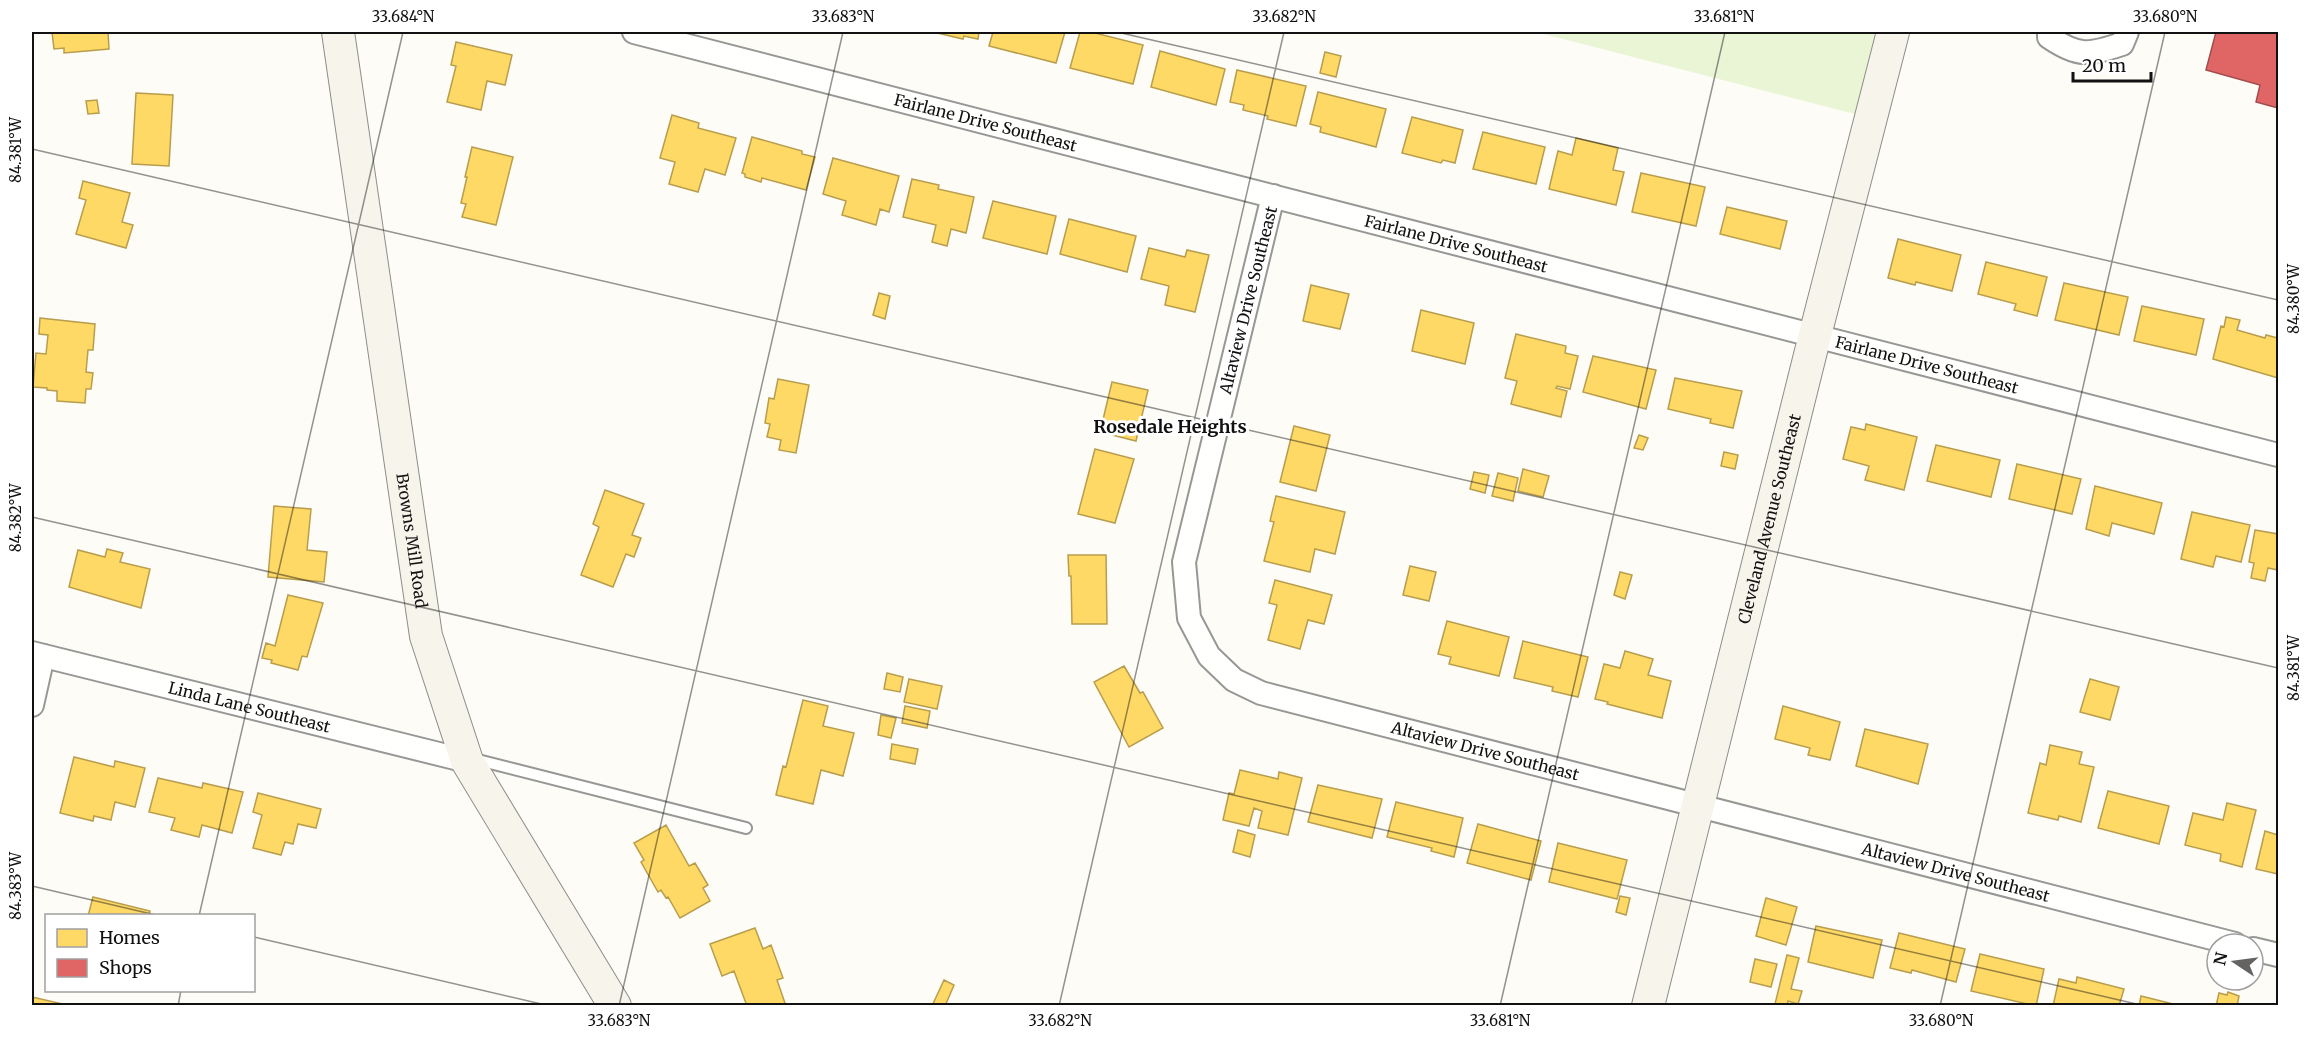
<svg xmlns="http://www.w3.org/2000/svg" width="2310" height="1037" font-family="Merriweather,serif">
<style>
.green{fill:#e9f5d5}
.homes{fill:#ffd966;stroke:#b89d4c;stroke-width:1.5}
.shops{fill:#e06666;stroke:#a24c4c;stroke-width:1.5}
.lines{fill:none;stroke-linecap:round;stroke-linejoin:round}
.lane-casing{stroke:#979795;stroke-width:14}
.street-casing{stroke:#979795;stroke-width:26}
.secondary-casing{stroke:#8e8d8b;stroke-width:34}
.lane{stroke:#fffffe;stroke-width:10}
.street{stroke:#fffffe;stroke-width:22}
.secondary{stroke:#f6f4eb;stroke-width:32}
.ticks{fill:none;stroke:#111;stroke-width:1.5;stroke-opacity:0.45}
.labels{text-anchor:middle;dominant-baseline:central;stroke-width:6;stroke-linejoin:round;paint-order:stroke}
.street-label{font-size:16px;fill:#111;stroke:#fff}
.neighbourhood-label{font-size:18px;font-weight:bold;fill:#111;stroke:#fff}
.neatline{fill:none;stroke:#111;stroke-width:2}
.ticks-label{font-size:15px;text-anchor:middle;fill:#111}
</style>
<rect width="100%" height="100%" fill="#fdfcf7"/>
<path class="green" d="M 1536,32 L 1883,32 L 1855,114 Z"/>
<path class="homes" d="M 52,32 L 108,32 L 109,49 L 64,53 L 64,48 L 54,49 Z
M 933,32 L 979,32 L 978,39 L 964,36 L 963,39 Z
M 993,32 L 1065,32 L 1056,63 L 989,46 Z
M 1080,32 L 1091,32 L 1143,45 L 1133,84 L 1070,68 Z
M 456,42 L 512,55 L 505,85 L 487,81 L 481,110 L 447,102 L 456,66 L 451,65 Z
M 1160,51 L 1225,69 L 1216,105 L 1151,87 Z
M 1325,52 L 1341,56 L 1336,77 L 1320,73 Z
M 1237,70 L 1306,86 L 1296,126 L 1267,119 L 1268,116 L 1243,110 L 1244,105 L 1230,102 Z
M 1318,92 L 1386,109 L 1376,147 L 1320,132 L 1321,127 L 1310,124 Z
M 136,93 L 173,95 L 169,166 L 132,164 Z
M 97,100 L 99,113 L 88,114 L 86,101 Z
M 672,115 L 699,123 L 698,128 L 736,138 L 725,175 L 705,169 L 698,192 L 669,184 L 675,162 L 660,158 Z
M 1412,117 L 1463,130 L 1455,163 L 1443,160 L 1441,163 L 1402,153 Z
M 1483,132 L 1545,147 L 1536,184 L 1473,169 Z
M 752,137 L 802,151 L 802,154 L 815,157 L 806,190 L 762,178 L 761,182 L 745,177 L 745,174 L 742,173 Z
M 1576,138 L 1618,148 L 1613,170 L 1624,172 L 1616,205 L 1549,189 L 1558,151 L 1572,155 Z
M 472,147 L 513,157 L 496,225 L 462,217 L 466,204 L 461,203 L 467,177 L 465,177 Z
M 833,158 L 899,176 L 889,212 L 880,209 L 876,225 L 842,215 L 846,201 L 823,194 Z
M 1641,173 L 1705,187 L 1696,226 L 1632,212 Z
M 912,179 L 939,185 L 938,189 L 974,197 L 966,233 L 951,229 L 947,246 L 932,242 L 936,225 L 903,217 Z
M 83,181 L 130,193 L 122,222 L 133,225 L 126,248 L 76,234 L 86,200 L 79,198 Z
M 993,201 L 1056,216 L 1047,254 L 983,238 Z
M 1727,207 L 1787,221 L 1780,249 L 1720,234 Z
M 1069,219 L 1136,236 L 1127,272 L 1060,254 Z
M 1898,239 L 1961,255 L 1952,291 L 1916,282 L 1915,285 L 1888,278 Z
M 1149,248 L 1185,257 L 1187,250 L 1209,255 L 1195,312 L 1165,305 L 1169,286 L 1141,279 Z
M 1986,262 L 2047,277 L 2037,316 L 2014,310 L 2016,304 L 1978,294 Z
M 2064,283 L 2128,297 L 2119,335 L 2055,320 Z
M 1311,285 L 1349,294 L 1340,329 L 1303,321 Z
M 879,293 L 890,296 L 885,319 L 873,315 Z
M 2142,306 L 2204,319 L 2196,355 L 2134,341 Z
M 1421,310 L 1474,323 L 1465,364 L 1412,351 Z
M 2226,317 L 2240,320 L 2237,330 L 2265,338 L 2266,335 L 2278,338 L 2278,378 L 2213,359 L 2221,326 L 2224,327 Z
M 40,318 L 95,324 L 93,350 L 88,350 L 86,372 L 93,373 L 91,389 L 86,389 L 85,403 L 57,401 L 57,391 L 47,390 L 47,388 L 33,387 L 36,353 L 46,354 L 48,335 L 39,334 Z
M 1516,334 L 1566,346 L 1565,353 L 1578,356 L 1570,389 L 1557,386 L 1556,388 L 1567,391 L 1561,417 L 1511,404 L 1517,381 L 1505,378 Z
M 1593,356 L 1656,370 L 1646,409 L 1583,392 Z
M 1675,378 L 1742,391 L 1733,428 L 1710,423 L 1711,419 L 1668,409 Z
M 778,379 L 809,385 L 796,453 L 779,450 L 781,440 L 767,437 L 770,424 L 765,423 L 769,398 L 774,399 Z
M 1112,382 L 1148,390 L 1136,441 L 1100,432 Z
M 1866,424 L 1917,437 L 1904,490 L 1865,480 L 1869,466 L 1843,459 L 1851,427 L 1865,430 Z
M 1294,426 L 1330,435 L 1316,491 L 1280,482 Z
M 1639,435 L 1648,438 L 1643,450 L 1634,448 Z
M 1936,445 L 2000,460 L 1991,497 L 1927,481 Z
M 1095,449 L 1134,459 L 1115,523 L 1078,514 Z
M 1724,452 L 1738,455 L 1735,469 L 1721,466 Z
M 2017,464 L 2081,479 L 2072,514 L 2009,499 Z
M 1523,469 L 1549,476 L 1543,497 L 1518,491 Z
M 1474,472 L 1489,475 L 1485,493 L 1470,489 Z
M 1498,473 L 1518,478 L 1513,501 L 1492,496 Z
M 2095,486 L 2162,503 L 2154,534 L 2112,523 L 2109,536 L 2086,529 Z
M 605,490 L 644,504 L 632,535 L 641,538 L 634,557 L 626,554 L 613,587 L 581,575 L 599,527 L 593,524 Z
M 1276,496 L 1345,512 L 1335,554 L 1315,549 L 1310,572 L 1264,561 L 1274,522 L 1270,521 Z
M 274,506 L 311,509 L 307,550 L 327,552 L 324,582 L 268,577 Z
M 2192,512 L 2250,525 L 2241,562 L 2216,556 L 2213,567 L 2181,559 Z
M 2255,530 L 2278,534 L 2278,570 L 2268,568 L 2265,581 L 2251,578 L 2254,563 L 2249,562 Z
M 107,549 L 123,553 L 120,562 L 150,569 L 141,608 L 69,587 L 78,550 L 105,557 Z
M 1068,555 L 1106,555 L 1107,624 L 1072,624 L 1071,576 L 1069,576 Z
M 1410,566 L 1436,572 L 1429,601 L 1403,595 Z
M 1620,572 L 1632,575 L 1625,599 L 1614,595 Z
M 1275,580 L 1332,595 L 1324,624 L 1308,620 L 1300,649 L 1268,640 L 1277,605 L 1269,603 Z
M 288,595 L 323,603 L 307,657 L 302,656 L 298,670 L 271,663 L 272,660 L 262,658 L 266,643 L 275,646 Z
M 1447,621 L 1509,637 L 1499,676 L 1449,664 L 1451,657 L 1438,654 Z
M 1523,641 L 1588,657 L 1578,697 L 1552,691 L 1553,687 L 1514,678 Z
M 1625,651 L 1653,659 L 1648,675 L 1671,681 L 1662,718 L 1607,704 L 1608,702 L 1595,699 L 1604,664 L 1620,668 Z
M 1124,666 L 1140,693 L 1143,692 L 1163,728 L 1129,747 L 1094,682 Z
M 887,673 L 903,677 L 900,692 L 884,689 Z
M 909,679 L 942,686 L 937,709 L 904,702 Z
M 2090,679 L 2119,687 L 2110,720 L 2080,712 Z
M 803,700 L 828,706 L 823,726 L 854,733 L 843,776 L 821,770 L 813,804 L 776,795 L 783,766 L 786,767 Z
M 905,706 L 930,711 L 927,728 L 902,723 Z
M 1783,706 L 1840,722 L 1830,760 L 1808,755 L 1810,748 L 1775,739 Z
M 881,715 L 896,718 L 891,738 L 878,735 Z
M 1865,729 L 1928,744 L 1918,784 L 1856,766 Z
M 892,744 L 918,749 L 915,764 L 890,759 Z
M 2050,745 L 2082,752 L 2079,764 L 2094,767 L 2081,822 L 2059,816 L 2058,820 L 2028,813 L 2040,763 L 2046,765 Z
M 74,757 L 114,767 L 115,761 L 145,768 L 135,807 L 115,802 L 111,820 L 94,816 L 93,821 L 60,813 Z
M 1240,770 L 1278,779 L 1279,772 L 1302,778 L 1288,835 L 1258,828 L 1262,811 L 1254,808 L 1249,826 L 1223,820 L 1229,793 L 1234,794 Z
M 158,778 L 202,788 L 203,783 L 243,792 L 232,833 L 202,825 L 199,837 L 171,830 L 175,818 L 149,812 Z
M 1318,785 L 1382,799 L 1372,838 L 1308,822 Z
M 2108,791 L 2169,806 L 2159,844 L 2098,828 Z
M 258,793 L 321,809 L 316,828 L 298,824 L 293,844 L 285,842 L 281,855 L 253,848 L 262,815 L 253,812 Z
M 1396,802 L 1463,818 L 1454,857 L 1431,851 L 1432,848 L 1387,837 Z
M 2227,803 L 2256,810 L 2242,867 L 2220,861 L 2221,854 L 2185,845 L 2193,813 L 2223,820 Z
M 1478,824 L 1541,841 L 1531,880 L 1467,863 Z
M 666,825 L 689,866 L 695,863 L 708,885 L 703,888 L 710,901 L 680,918 L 668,897 L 666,898 L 661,890 L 658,892 L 641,862 L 644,860 L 634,843 Z
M 1238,830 L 1255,835 L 1250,857 L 1233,852 Z
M 2265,831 L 2278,835 L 2278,874 L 2256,869 Z
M 1558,843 L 1627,860 L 1617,899 L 1549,882 Z
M 1620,896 L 1630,898 L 1626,915 L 1616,912 Z
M 93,897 L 150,911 L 149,916 L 88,916 Z
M 1766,898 L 1797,907 L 1786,945 L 1756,936 Z
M 1816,926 L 1882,940 L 1873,978 L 1808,962 Z
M 755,928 L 763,949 L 771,945 L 783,978 L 777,980 L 786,1006 L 747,1006 L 734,971 L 722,976 L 710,944 Z
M 1899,933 L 1965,949 L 1956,982 L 1912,970 L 1911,973 L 1890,968 Z
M 1980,954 L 2044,969 L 2036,1006 L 1971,991 Z
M 1787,955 L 1799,958 L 1791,989 L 1802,991 L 1798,1004 L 1788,1001 L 1787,1006 L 1781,1006 L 1775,1004 Z
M 1755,959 L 1777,964 L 1771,987 L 1750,982 Z
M 2077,977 L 2124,989 L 2119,1006 L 2053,1006 L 2059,979 L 2076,983 Z
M 944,980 L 954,985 L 945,1006 L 932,1006 Z
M 2228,992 L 2239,996 L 2237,1006 L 2216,1006 L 2219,993 L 2227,995 Z
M 2141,996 L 2181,1006 L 2139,1006 Z
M 32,997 L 63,1004 L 63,1006 L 32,1006 Z"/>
<path class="shops" d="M 2216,32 L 2278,32 L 2278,108 L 2256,102 L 2260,85 L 2206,70 Z"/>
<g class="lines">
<g class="lane-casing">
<path id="lane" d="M 474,759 L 746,828"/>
</g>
<g class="street-casing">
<g id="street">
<path id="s1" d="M 634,32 L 2278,455"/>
<path d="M 2049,32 L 2049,37 C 2078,57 2089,55 2122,44 L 2127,32"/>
<path id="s2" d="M 1273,196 L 1184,562 L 1189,618 L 1209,656 L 1234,680 L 1261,693 L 2235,944"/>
<path id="s3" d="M 32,653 L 467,761"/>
<path d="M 32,705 L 43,656"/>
<path d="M 2253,949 L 2278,955"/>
</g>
</g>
<g class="secondary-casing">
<g id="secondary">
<path id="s4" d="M 338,32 L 426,636 L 467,761 L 615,1006"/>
<path id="s5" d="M 1648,1006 L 1815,335 L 1893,32"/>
</g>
</g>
<use href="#lane" class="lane"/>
<use href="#street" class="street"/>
<use href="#secondary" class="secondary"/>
</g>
<path class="ticks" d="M 1117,32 L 2278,300M 32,149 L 2278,668M 32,517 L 2145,1006M 32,886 L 160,916M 199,916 L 403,32M 254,937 L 550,1006M 178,1006 L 181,990M 619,1006 L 843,32M 1059,1006 L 1284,32M 1500,1006 L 1725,32M 1940,1006 L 2165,32"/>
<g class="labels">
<g class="street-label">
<text stroke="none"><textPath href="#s1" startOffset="363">Fairlane Drive Southeast</textPath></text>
<text stroke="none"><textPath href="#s1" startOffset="849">Fairlane Drive Southeast</textPath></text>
<text transform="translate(1248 300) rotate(-76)">Altaview Drive Southeast</text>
<text stroke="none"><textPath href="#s1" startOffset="1335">Fairlane Drive Southeast</textPath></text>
<text stroke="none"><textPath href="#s5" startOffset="502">Cleveland Avenue Southeast</textPath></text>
<text stroke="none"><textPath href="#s4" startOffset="514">Browns Mill Road</textPath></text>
<text stroke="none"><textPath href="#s3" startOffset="224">Linda Lane Southeast</textPath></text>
<text stroke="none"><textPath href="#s2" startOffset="772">Altaview Drive Southeast</textPath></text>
<text stroke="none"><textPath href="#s2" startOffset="1258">Altaview Drive Southeast</textPath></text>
</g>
<g class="neighbourhood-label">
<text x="1170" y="426">Rosedale Heights</text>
</g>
</g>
<rect width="2310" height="1037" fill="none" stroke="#ffffff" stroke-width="66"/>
<rect x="45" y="914" width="210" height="78" fill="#ffffff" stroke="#a0a0a0" stroke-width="1.5"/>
<rect x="57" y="929" width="30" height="18" fill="#ffd966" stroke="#a0a0a0" stroke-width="1.5"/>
<text x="99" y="944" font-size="18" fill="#111111">Homes</text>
<rect x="57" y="959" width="30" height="18" fill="#e06666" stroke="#a0a0a0" stroke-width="1.5"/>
<text x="99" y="974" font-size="18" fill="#111111">Shops</text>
<g transform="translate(2235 962) rotate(283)"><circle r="28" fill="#ffffff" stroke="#a0a0a0" stroke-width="1.5"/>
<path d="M0-4.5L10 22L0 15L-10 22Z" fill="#646362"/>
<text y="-9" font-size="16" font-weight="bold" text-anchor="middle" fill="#111111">N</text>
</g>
<path d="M2073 72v9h78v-9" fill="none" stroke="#111111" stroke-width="3"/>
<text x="2082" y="72" font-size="18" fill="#111111" stroke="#ffffff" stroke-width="4.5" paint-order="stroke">20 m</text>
<rect x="33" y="33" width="2244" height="971" class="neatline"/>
<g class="ticks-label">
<text x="403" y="22">33.684°N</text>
<text x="843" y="22">33.683°N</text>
<text x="1284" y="22">33.682°N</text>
<text x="1724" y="22">33.681°N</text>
<text x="2165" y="22">33.680°N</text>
<text transform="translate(16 150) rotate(-90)" y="5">84.381°W</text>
<text transform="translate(2294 299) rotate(-90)" y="5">84.380°W</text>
<text transform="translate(16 518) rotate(-90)" y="5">84.382°W</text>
<text transform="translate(2294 668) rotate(-90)" y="5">84.381°W</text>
<text transform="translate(16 886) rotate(-90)" y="5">84.383°W</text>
<text x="619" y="1026">33.683°N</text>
<text x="1060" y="1026">33.682°N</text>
<text x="1500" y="1026">33.681°N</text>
<text x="1941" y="1026">33.680°N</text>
</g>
</svg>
